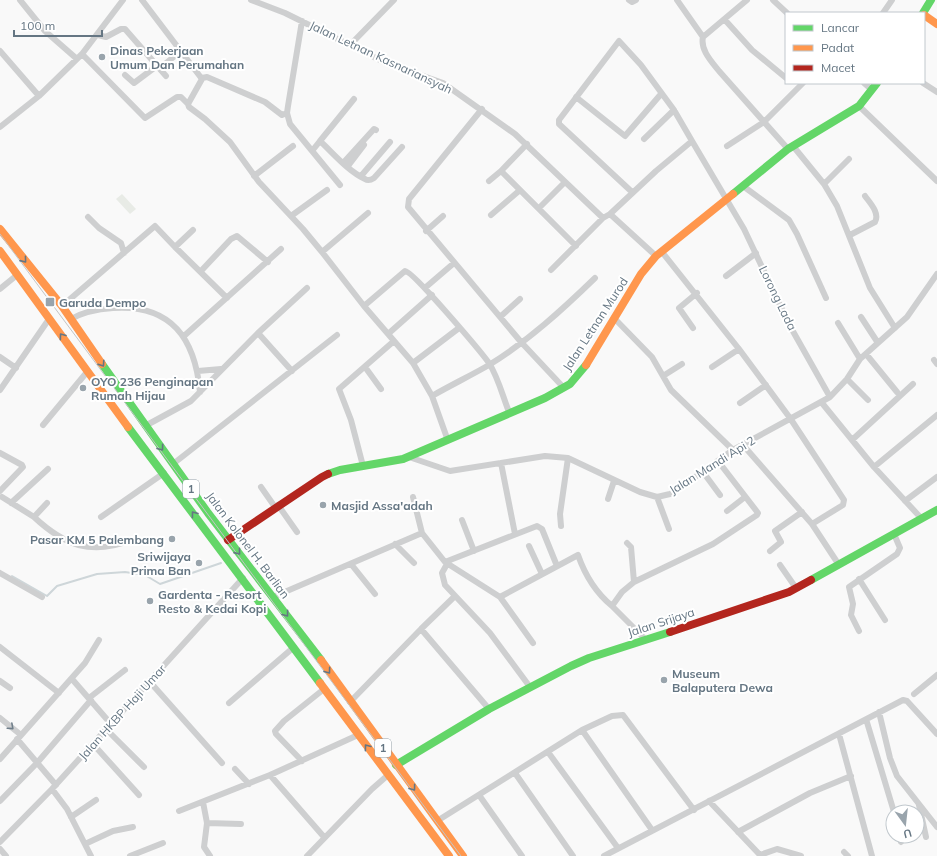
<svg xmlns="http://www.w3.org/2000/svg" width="937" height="856" font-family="Mulish,sans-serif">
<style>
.garden{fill:#e8ebe6}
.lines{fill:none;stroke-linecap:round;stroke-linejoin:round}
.stream{stroke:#ced6d9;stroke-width:2}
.street{stroke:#cecfd0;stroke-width:6}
.fast{stroke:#63d668;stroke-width:8}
.slow{stroke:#ff974d;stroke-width:8}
.jam{stroke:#b3261e;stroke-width:8}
.tram{stroke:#c3c5c6;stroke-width:1}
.oneway{stroke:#657683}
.oneway2{stroke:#707f8b}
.poi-dot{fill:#99a4ac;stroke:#fff;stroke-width:1.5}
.labels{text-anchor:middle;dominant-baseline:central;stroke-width:4;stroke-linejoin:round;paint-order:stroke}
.shield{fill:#fff;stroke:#939fa8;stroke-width:1}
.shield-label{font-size:11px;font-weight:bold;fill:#657683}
.poi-label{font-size:12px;font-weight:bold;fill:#657683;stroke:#fff;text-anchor:start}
.street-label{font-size:12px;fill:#657683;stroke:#fff}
</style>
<rect width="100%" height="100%" fill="#f9f9f9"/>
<path class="garden" d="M 122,194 L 136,209 L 130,214 L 116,199 Z"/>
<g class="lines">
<path class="stream" d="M 12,576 L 47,596 L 57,586 L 97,574 L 125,572 L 145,575 L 160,584 L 221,563"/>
<path class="street" d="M 20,0 L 45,31 L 77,59
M 142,0 L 202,79 L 188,104 L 189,107 L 205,119 L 230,142 L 259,182 L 303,229 L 322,252
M 251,0 L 285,13 L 384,62 L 443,83 L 515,134 L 603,218
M 629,0 L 632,2 L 636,0
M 677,0 L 703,37
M 747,0 L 703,37 C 700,50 712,62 719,71 L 788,149
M 773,0 L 787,13
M 883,13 L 892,0
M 725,20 L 752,50 L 786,78
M 302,21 L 288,106 L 287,113 L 290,124 L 340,185
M 98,35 L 106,37 L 121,29 L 125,29 L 166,76
M 350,45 L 394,0
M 0,51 L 39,96
M 82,54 L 145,118 L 177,97 L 181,97 L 188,104
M 160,68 L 181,51
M 125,75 L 134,83 L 158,65
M 202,78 L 207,77 L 265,102 L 282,115 L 287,113
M 864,83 L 872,90
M 923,83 L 937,92
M 576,97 L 625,136 L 661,94
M 859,106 L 937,181
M 482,109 L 409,199 L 408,207 L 521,342 L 564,388
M 0,127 L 39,96 L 82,54 L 123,0
M 644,139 L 674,110
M 320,141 L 354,99
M 692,141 L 744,229 L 790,326 L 830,397
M 527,144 L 501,171 L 576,246
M 727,146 L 764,122 L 803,83
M 793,146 L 824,184 L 837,206 L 870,288 L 895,328
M 312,151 L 320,141 C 334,154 348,171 365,179 C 368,181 371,180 374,178 L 402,147
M 344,162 L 374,129 L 376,130
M 348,166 L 364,145
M 254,176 L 293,146
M 361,176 L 390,142
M 489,181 L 501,171
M 824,184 L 849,159
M 743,186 L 789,220 L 797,234 L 826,298
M 539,208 L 565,182
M 368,213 L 322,252 L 364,306 L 413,363 L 432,396 L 447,438
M 610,214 L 656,256
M 491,215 L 520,190
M 291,216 L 327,190
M 88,217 L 99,228 L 121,243 L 124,253
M 426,231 L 443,216
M 850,235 L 875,222 C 880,213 870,203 865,196
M 175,247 L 227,298
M 662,252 L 739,349 L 790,418 L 844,500 L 843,505 L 812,524
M 551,270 L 603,218 L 610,214 L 656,171 L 692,141 L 674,110 L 641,65 L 619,41 L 559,120 L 559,124 L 632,192
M 201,271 L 231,239 L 237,236 L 268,262
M 726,276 L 756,253
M 426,287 L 454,263
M 0,289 L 17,275
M 62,306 L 155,226 L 175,247 L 193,230
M 364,306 L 405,271 C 413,271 481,352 489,363 C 498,377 503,397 509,412
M 500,317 L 520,299
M 861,317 L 878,343
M 614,318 L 652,357 L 671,390 L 733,450
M 71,319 C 83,312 99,309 113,308 C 171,304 195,338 200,392
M 838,323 L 860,359
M 693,328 L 679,308 L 697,293
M 258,333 L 292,371
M 388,334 L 432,295
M 184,336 L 281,249
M 866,354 L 897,392
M 0,357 L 16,368
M 934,360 L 937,364
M 413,363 L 459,328
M 365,367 L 381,389
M 712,367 L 739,349
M 198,371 L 221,369
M 663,376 L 682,364
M 847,379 L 868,400
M 0,390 L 49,319
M 432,396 C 451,385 470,376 489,365 C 528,341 562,310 595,278
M 740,403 L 766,385
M 822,403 L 874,467 L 921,518
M 43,425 L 87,372
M 145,426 L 191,401 L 258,333 L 307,288
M 852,440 L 913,384
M 743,445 L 812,524 L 839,565
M 0,453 L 22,465 L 23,467 L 0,491
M 409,457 L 450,471 L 545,456 L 568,458 L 640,492 L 657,497 L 670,494 L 680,488 L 733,450 L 830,397 L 847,379 L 860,359 L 907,317 L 937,274
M 501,463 L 515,534
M 173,464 L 337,335
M 363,466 L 351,420 L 339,389 L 394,341
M 874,467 L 937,415
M 703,472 L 720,495
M 261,487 L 275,507
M 2,497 L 34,517 L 47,503
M 413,497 L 422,533 L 445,562 L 500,597 L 533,643
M 657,497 L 669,529
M 608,499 L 614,481
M 905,501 L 937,477
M 11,503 L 48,469
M 278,505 L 297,532
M 727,511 L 745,497
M 34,517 C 64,545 91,556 131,540
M 101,517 L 164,473
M 462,520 L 474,551
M 561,526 L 560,514 L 568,458
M 627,543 L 631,547 L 634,582 L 622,592 L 612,606 L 646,640
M 395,544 L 414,563
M 529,546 L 542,574
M 770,551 L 781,542 L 775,531 L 802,512
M 445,562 L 537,526 L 542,529 L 557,566
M 351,564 L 375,594
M 447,564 L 442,573 L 445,585 L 490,633 L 530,687
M 780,565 L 796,588
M 0,573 L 42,597
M 859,579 L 885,620
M 634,582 L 713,544 L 757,515 L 758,513 L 718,461
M 273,597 L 422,533
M 500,597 L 578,555 C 585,575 595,592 612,606
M 421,629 L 489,709
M 859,631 L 851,615 L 853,604 L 849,587 L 897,554 L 900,548 L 894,534
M 0,647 L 59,693
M 72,679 L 111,724
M 0,681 L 10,688
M 150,682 L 222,763
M 914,694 L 937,675
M 89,698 L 125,670
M 350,702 L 421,629 L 455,596
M 229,703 L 294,647
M 879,712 L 890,758 L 897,776 L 937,827
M 0,718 L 21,735
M 866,719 L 894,812
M 106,729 L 144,767
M 582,730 L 652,830
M 839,734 L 872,856
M 17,739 L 56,785
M 93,744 L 139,795
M 548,752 L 618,848
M 0,759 L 85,663 L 99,640
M 302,761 L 276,734 L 275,731 L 284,721 L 324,689
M 235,769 L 249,784
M 515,773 L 573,856
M 270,775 L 324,837
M 479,795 L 522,856
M 0,801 L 37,763 L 91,700
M 709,801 L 761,856
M 203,802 L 207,823 L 204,847 L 210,856
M 919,805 L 926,837
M 179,811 L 270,775 L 358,735
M 71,817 L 96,800
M 437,821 L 582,730 L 612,716 L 623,715 L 694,810
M 207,823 L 241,824
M 738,832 L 810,793 L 851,776
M 0,842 L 52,789
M 901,842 L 903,840 L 902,836
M 85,844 L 113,831 L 133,827
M 0,849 L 6,856
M 844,852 L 848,856
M 760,855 L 777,849 L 801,856
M 91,856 L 67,809 L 52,789 L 243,578
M 130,856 L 163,843
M 307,856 L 372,789 L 388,775
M 604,856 L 903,700 L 907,701 L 937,734"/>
<path class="fast" d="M 923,13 L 931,0
M 733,194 L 788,149 L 859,106 L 877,83
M 102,364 L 208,513 L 321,660
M 128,427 L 320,683
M 328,474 L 340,470 L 403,459 L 545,398 L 570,384 L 586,365
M 811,580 L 937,510
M 396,765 L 489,709 L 571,666 L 589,658 L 670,632"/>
<path class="slow" d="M 924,15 L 937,24
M 0,229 L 62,306 L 102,364
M 0,251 L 128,427
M 586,365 L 641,274 L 656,256 L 733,194
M 321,660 L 463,856
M 320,683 L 449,856"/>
<path class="jam" d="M 228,540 L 322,477 L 328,474
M 670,632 L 789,592 L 811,580"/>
<path class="tram" d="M 0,234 L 461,856"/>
</g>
<defs><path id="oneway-chevron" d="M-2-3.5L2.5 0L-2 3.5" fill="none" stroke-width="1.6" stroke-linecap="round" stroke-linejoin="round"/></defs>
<g class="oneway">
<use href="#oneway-chevron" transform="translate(24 260) rotate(51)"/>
<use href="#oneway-chevron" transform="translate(62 336) rotate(-126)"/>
<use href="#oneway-chevron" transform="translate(102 364) rotate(56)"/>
<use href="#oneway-chevron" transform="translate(161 448) rotate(54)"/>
<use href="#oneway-chevron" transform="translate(194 514) rotate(-127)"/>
<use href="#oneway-chevron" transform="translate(238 552) rotate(51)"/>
<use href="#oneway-chevron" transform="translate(286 614) rotate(53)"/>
<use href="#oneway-chevron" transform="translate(328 671) rotate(54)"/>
<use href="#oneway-chevron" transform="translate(367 747) rotate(-127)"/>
<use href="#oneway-chevron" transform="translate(413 788) rotate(54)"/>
</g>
<use class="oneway2" href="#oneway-chevron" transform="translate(11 727) rotate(42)"/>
<g class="poi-dot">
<circle cx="102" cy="57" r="4"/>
<rect x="45" y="297" width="10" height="10" rx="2"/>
<circle cx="83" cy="388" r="4"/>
<circle cx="323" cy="505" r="4"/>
<circle cx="172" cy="539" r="4"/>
<circle cx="199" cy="563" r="4"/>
<circle cx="150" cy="601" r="4"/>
<circle cx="664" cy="680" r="4"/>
</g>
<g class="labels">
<g class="shield">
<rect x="183" y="480" width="16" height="18" rx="3"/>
<rect x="375" y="739" width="16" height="18" rx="3"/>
</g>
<g class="shield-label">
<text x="191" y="489">1</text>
<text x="383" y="748">1</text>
</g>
<g class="poi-label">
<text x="110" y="50">Dinas Pekerjaan<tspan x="110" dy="14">Umum Dan Perumahan</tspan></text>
<text x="59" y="302">Garuda Dempo</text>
<text x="91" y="381">OYO 236 Penginapan<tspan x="91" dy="14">Rumah Hijau</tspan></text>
<text x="331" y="505">Masjid Assa'adah</text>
<text x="164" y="539" text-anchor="end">Pasar KM 5 Palembang</text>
<text x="191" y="556" text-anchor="end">Sriwijaya<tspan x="191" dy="14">Prima Ban</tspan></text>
<text x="158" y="594">Gardenta - Resort<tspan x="158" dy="14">Resto &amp; Kedai Kopi</tspan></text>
<text x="672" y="673">Museum<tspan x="672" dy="14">Balaputera Dewa</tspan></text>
</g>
<g class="street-label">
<text transform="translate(381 57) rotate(25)">Jalan Letnan Kasnariansyah</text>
<text transform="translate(778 298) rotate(64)">Lorong Lada</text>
<text transform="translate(595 324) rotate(-57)">Jalan Letnan Murod</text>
<text transform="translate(712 465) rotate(-32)">Jalan Mandi Api 2</text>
<text transform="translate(248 545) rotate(53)">Jalan Kolonel H. Barlian</text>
<text transform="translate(661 622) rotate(-18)">Jalan Srijaya</text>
<text transform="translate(122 712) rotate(-48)">Jalan HKBP Haji Umar</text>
</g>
</g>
<rect x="785" y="12" width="140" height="72" fill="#ffffff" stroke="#c1c8cd"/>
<rect x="793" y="25" width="20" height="6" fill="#63d668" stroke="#c1c8cd"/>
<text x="821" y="32" font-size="12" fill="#657683">Lancar</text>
<rect x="793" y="45" width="20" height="6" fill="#ff974d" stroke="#c1c8cd"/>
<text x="821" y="52" font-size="12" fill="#657683">Padat</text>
<rect x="793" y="65" width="20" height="6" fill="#b3261e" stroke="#c1c8cd"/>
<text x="821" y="72" font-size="12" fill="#657683">Macet</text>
<g transform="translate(905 824) rotate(165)"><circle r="19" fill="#ffffff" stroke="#c1c8cd"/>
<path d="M0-3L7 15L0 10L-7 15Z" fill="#99a4ac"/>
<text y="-6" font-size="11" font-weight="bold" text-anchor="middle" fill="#657683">U</text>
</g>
<path d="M14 30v6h88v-6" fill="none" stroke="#657683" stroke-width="2"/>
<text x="20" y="30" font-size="12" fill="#657683" stroke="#ffffff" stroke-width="3" paint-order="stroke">100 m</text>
</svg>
